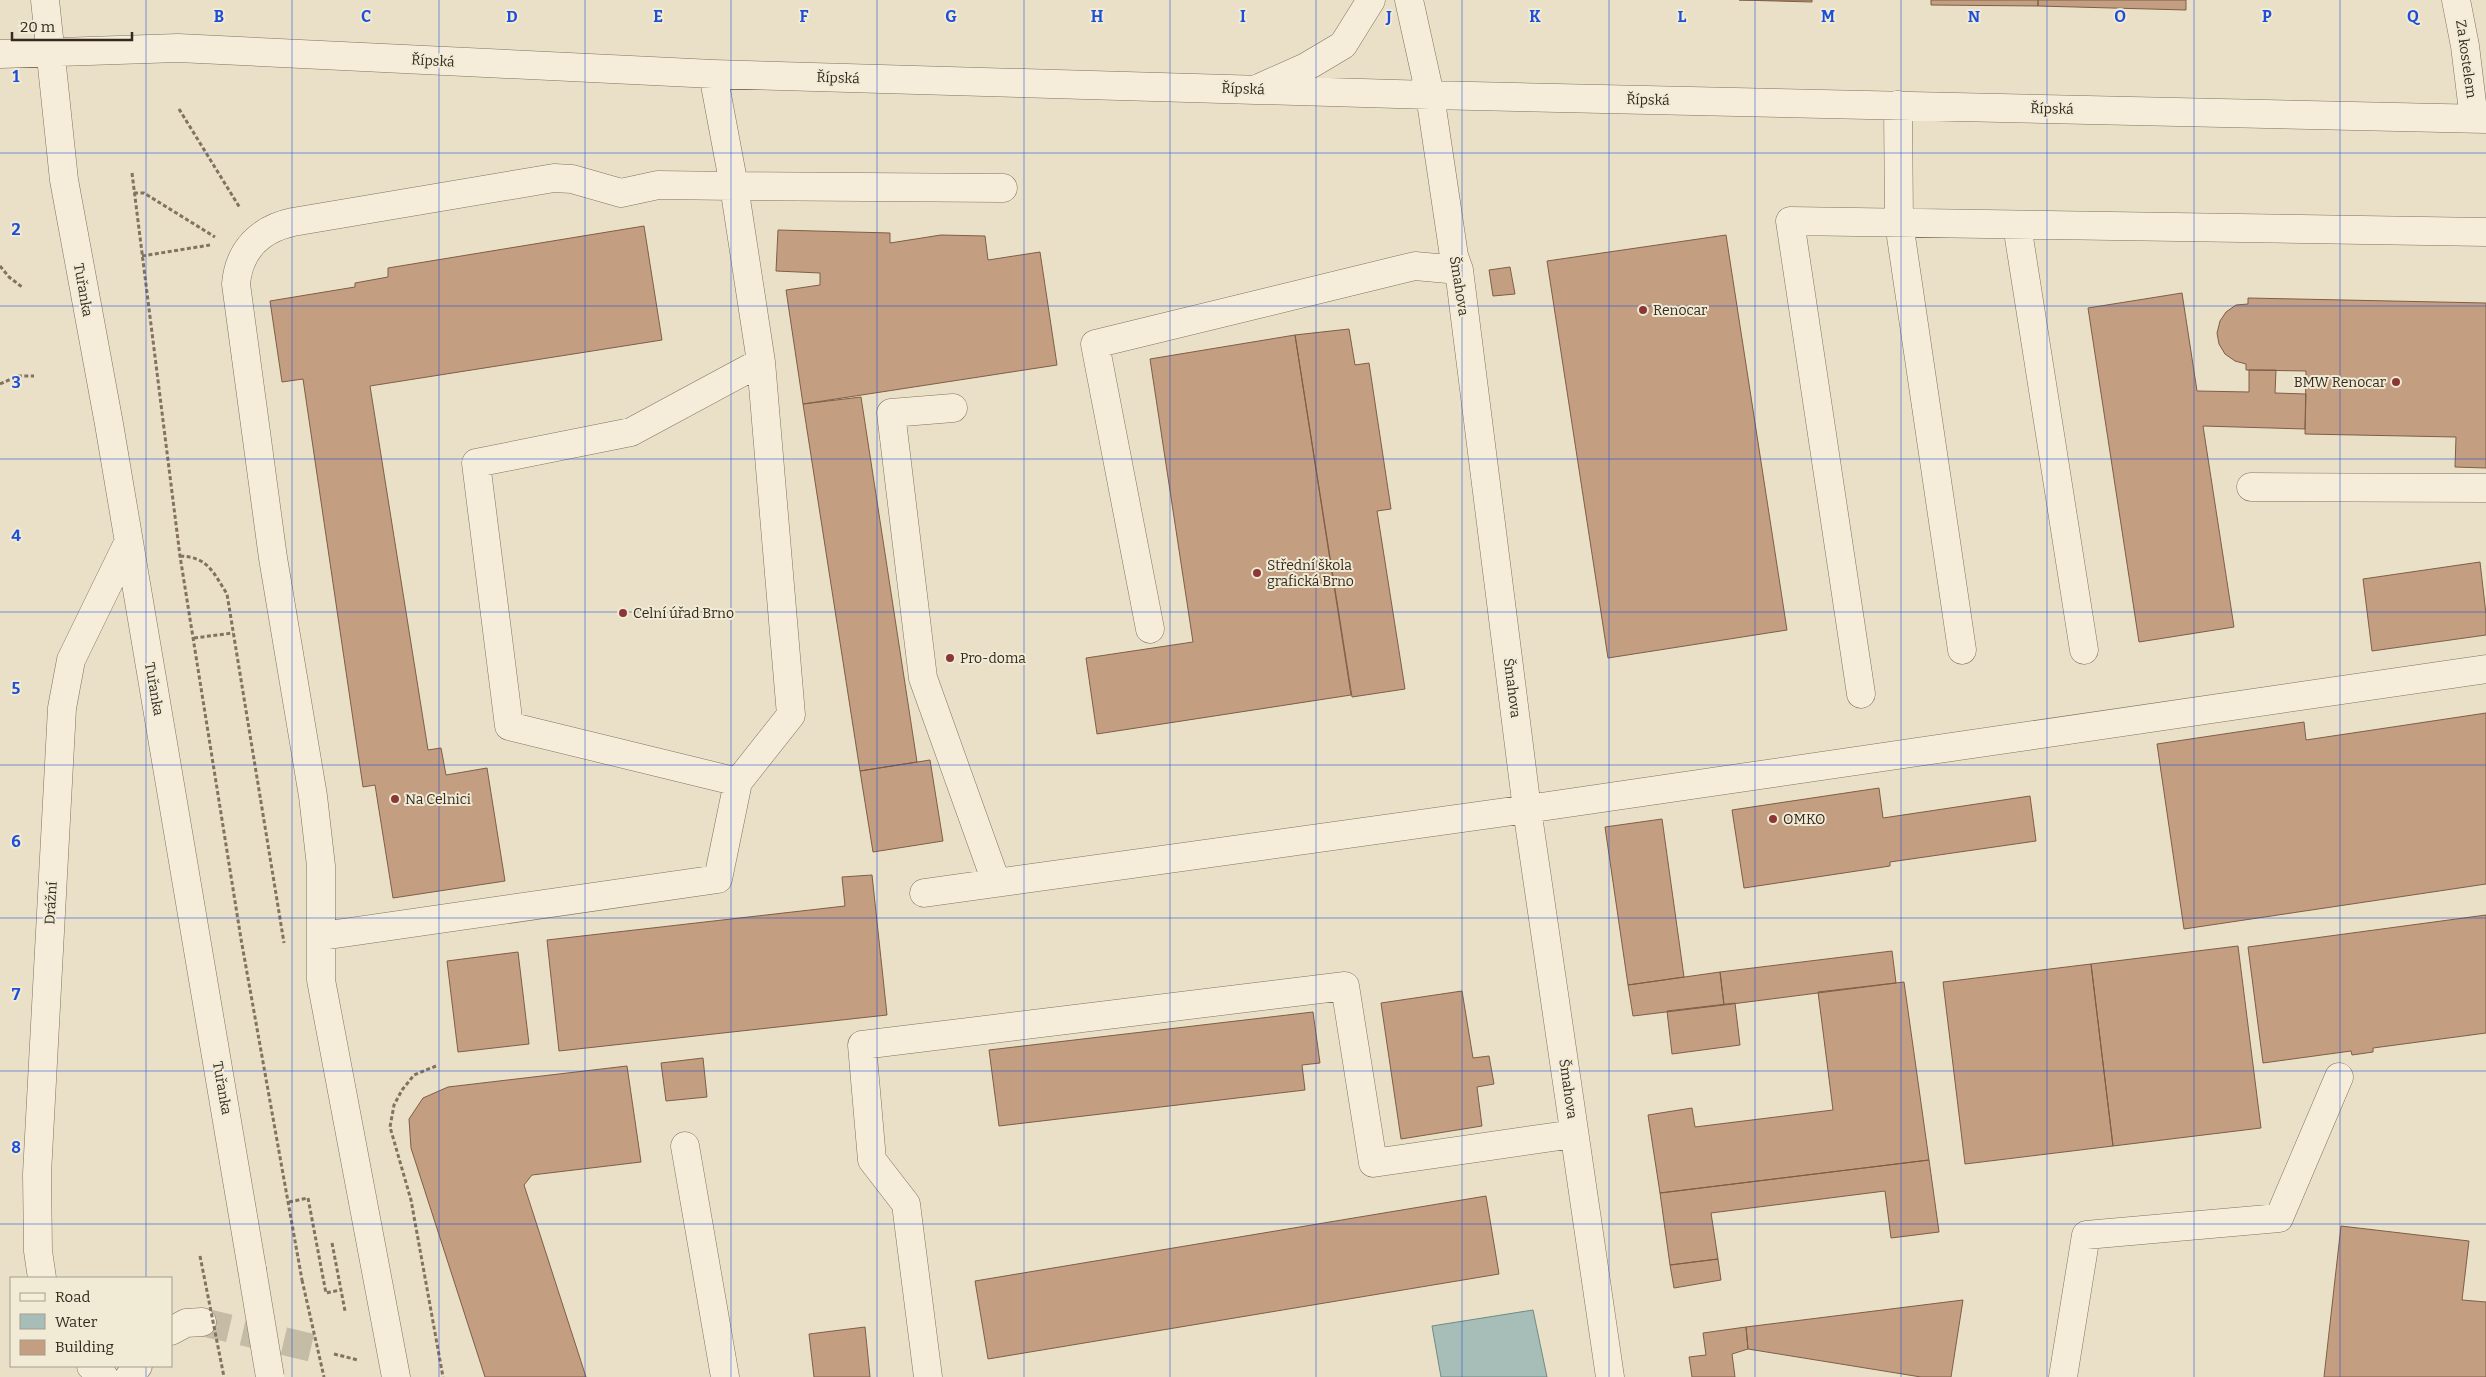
<svg xmlns="http://www.w3.org/2000/svg" width="2486" height="1377" font-family="Bitter,serif">
<style>
.water{fill:#a7bdb7;stroke:#6f8a84}
.building{fill:#c39e81;stroke:#7f5e47}
.lines{fill:none;stroke-linecap:round;stroke-linejoin:round}
.minor-tunnel{stroke:#c5bca6;stroke-width:28;stroke-dasharray:28 14;stroke-linecap:butt}
.minor-casing{stroke:#82725e;stroke-width:29}
.path{stroke:#82725e;stroke-width:3;stroke-dasharray:4 2.5;stroke-linecap:butt}
.minor{stroke:#f5edd9;stroke-width:28}
.minor-bridge-casing{stroke:#82725e;stroke-width:29;stroke-linecap:butt}
.path-bridge{stroke:#82725e;stroke-width:3;stroke-dasharray:4 2.5;stroke-linecap:butt}
.minor-bridge{stroke:#f5edd9;stroke-width:28}
.grid{fill:none;stroke:#1d4ed8;stroke-width:1;stroke-opacity:0.55}
.poi-dot{fill:#8a3735;stroke:#f1ead5;stroke-width:2}
.labels{text-anchor:middle;dominant-baseline:central;stroke-width:4;stroke-linejoin:round;paint-order:stroke}
.street-label{font-size:14px;fill:#342a20;stroke:#f1ead5}
.poi-label{font-size:14px;fill:#342a20;stroke:#f1ead5;text-anchor:start}
.grid-label{font-size:16px;text-anchor:middle;font-weight:bold;fill:#1d4ed8;stroke:#f1ead5;stroke-width:4;stroke-linejoin:round;paint-order:stroke}
</style>
<rect width="100%" height="100%" fill="#e9e0c7"/>
<path class="water" d="M 1533,1310 L 1547,1377 L 1441,1377 L 1432,1326 Z"/>
<path class="building" d="M 1739,0 L 1812,0 L 1812,2 Z
M 1931,0 L 2038,0 L 2038,6 L 1931,5 Z
M 2038,0 L 2186,0 L 2186,10 L 2038,6 Z
M 644,226 L 662,340 L 370,386 L 428,750 L 441,748 L 446,775 L 487,768 L 505,881 L 393,898 L 375,785 L 363,787 L 303,379 L 282,382 L 270,301 L 355,287 L 355,283 L 388,277 L 388,268 Z
M 778,230 L 890,233 L 890,243 L 941,235 L 985,236 L 988,260 L 1040,252 L 1057,365 L 803,404 L 786,290 L 820,285 L 820,273 L 776,271 Z
M 1726,235 L 1787,630 L 1608,658 L 1547,261 Z
M 1510,267 L 1515,294 L 1493,296 L 1489,270 Z
M 2182,293 L 2197,391 L 2249,392 L 2249,370 L 2276,370 L 2275,393 L 2306,394 L 2305,429 L 2203,426 L 2234,627 L 2139,642 L 2088,308 Z
M 2248,298 L 2486,303 L 2486,468 L 2455,467 L 2456,437 L 2305,434 L 2306,371 L 2246,370 L 2246,364 L 2235,361 L 2225,354 L 2219,344 L 2217,333 L 2220,321 L 2226,312 L 2236,305 L 2248,304 Z
M 1349,329 L 1355,365 L 1369,363 L 1391,509 L 1377,511 L 1405,689 L 1352,697 L 1295,335 Z
M 1295,335 L 1351,695 L 1097,734 L 1086,658 L 1193,642 L 1150,359 Z
M 861,397 L 917,762 L 860,771 L 803,404 Z
M 2480,562 L 2486,614 L 2486,635 L 2372,651 L 2363,579 Z
M 2486,713 L 2486,884 L 2184,929 L 2157,744 L 2304,722 L 2306,740 Z
M 930,760 L 943,841 L 873,852 L 860,771 Z
M 1879,788 L 1883,818 L 2030,796 L 2036,841 L 1890,862 L 1890,866 L 1744,888 L 1732,810 Z
M 1662,819 L 1684,977 L 1628,985 L 1605,827 Z
M 872,875 L 887,1015 L 559,1051 L 547,940 L 845,906 L 842,877 Z
M 2486,915 L 2486,1033 L 2373,1048 L 2373,1052 L 2352,1055 L 2351,1051 L 2263,1063 L 2248,947 Z
M 2238,946 L 2261,1128 L 2113,1146 L 2091,964 Z
M 1892,951 L 1896,983 L 1724,1005 L 1720,972 Z
M 518,952 L 529,1044 L 458,1052 L 447,961 Z
M 2091,964 L 2113,1146 L 1965,1164 L 1943,982 Z
M 1720,972 L 1724,1005 L 1633,1016 L 1628,985 Z
M 1904,982 L 1929,1160 L 1660,1193 L 1648,1115 L 1692,1108 L 1695,1127 L 1833,1110 L 1818,992 Z
M 1462,991 L 1473,1058 L 1489,1056 L 1494,1084 L 1477,1087 L 1482,1126 L 1401,1139 L 1381,1003 Z
M 1735,1003 L 1740,1045 L 1672,1054 L 1667,1011 Z
M 1313,1012 L 1320,1063 L 1302,1065 L 1305,1090 L 999,1126 L 989,1050 Z
M 703,1058 L 707,1097 L 666,1101 L 661,1063 Z
M 627,1066 L 641,1162 L 532,1175 L 524,1185 L 586,1377 L 485,1377 L 411,1148 L 409,1119 L 423,1098 L 448,1087 Z
M 1929,1160 L 1939,1232 L 1891,1238 L 1885,1191 L 1711,1213 L 1718,1259 L 1670,1265 L 1660,1193 Z
M 1486,1196 L 1499,1274 L 988,1359 L 975,1281 Z
M 2341,1226 L 2469,1241 L 2462,1300 L 2486,1302 L 2486,1377 L 2324,1377 Z
M 1718,1259 L 1721,1280 L 1674,1288 L 1670,1265 Z
M 1963,1300 L 1951,1377 L 1921,1377 L 1748,1349 L 1746,1327 Z
M 865,1327 L 870,1377 L 814,1377 L 809,1334 Z
M 1746,1327 L 1748,1349 L 1732,1354 L 1735,1377 L 1692,1377 L 1689,1357 L 1706,1355 L 1703,1333 Z"/>
<g class="lines">
<path class="minor-tunnel" d="M 202,1322 L 313,1348"/>
<g class="minor-casing">
<path id="minor" d="M 45,0 L 64,180 L 109,424 L 252,1269
M 1409,0 L 1430,95 L 1454,256 L 1459,270 L 1527,809 L 1610,1377
M 2456,0 L 2465,46 L 2474,119
M 0,54 L 178,48 L 713,74 L 1430,95 L 2486,119
M 1261,87 L 1306,67 L 1343,45 L 1371,0
M 1898,105 L 1899,223 L 1962,650
M 2017,225 L 2084,650
M 761,362 L 791,715 L 738,782 L 509,726 L 476,463 L 631,432 L 761,362 L 734,186 L 1003,188
M 953,408 L 891,413 L 923,678 L 996,882
M 2251,487 L 2486,488
M 1150,629 L 1095,344 L 1415,266 L 1459,270
M 1861,694 L 1790,221 L 2486,232
M 924,893 L 1527,809 L 2486,669
M 322,936 L 718,879 L 738,782
M 685,1146 L 725,1377
M 42,1278 L 38,1251 L 37,1174 L 62,708 L 71,660 L 128,543
M 171,1331 L 186,1323 L 202,1322
M 91,1366 L 104,1377
M 129,1377 L 138,1366
M 396,1377 L 321,980 L 321,866 L 313,796 L 273,558 L 236,284 C 239,250 260,229 293,222 L 554,178 L 572,179 L 621,193 L 658,185 L 734,186 L 713,74
M 928,1377 L 906,1204 L 872,1160 L 862,1045 L 1345,986 L 1373,1163 L 1574,1134
M 2063,1377 L 2086,1235 L 2279,1218 L 2339,1077"/>
</g>
<path class="path" d="M 179,109 L 240,208
M 132,173 L 180,556 L 241,939 L 302,1280
M 134,193 L 144,193 L 215,237
M 142,256 L 210,245
M 0,266 L 9,277 L 22,287
M 0,384 L 18,376 L 34,376
M 180,556 C 208,557 213,572 227,594 L 284,943
M 194,638 L 233,633
M 436,1066 L 414,1075 L 402,1090 L 394,1105 L 390,1127 L 411,1200 L 443,1377
M 289,1202 L 308,1198 L 325,1288 L 326,1293 L 340,1290
M 332,1243 L 345,1311
M 334,1354 L 358,1360"/>
<use href="#minor" class="minor"/>
<g class="minor-bridge-casing">
<path id="minor-bridge" d="M 252,1269 L 270,1377"/>
</g>
<path class="path-bridge" d="M 200,1256 L 224,1377
M 302,1280 L 324,1377"/>
<use href="#minor-bridge" class="minor-bridge"/>
</g>
<path class="grid" d="M 146,0 L 146,1278M 292,0 L 292,1377M 439,0 L 439,1377M 585,0 L 585,1377M 731,0 L 731,1377M 877,0 L 877,1377M 1024,0 L 1024,1377M 1170,0 L 1170,1377M 1316,0 L 1316,1377M 1462,0 L 1462,1377M 1609,0 L 1609,1377M 1755,0 L 1755,1377M 1901,0 L 1901,1377M 2047,0 L 2047,1377M 2194,0 L 2194,1377M 2340,0 L 2340,1377M 0,153 L 2486,153M 0,306 L 2486,306M 0,459 L 2486,459M 0,612 L 2486,612M 0,765 L 2486,765M 0,918 L 2486,918M 0,1071 L 2486,1071M 0,1224 L 2486,1224M 146,1366 L 146,1377"/>
<g class="poi-dot">
<circle cx="1643" cy="310" r="5"/>
<circle cx="2396" cy="382" r="5"/>
<circle cx="1257" cy="573" r="5"/>
<circle cx="623" cy="613" r="5"/>
<circle cx="950" cy="658" r="5"/>
<circle cx="395" cy="799" r="5"/>
<circle cx="1773" cy="819" r="5"/>
</g>
<g class="labels">
<g class="street-label">
<text transform="translate(2466 59) rotate(82)">Za kostelem</text>
<text transform="translate(433 61) rotate(3)">Řípská</text>
<text transform="translate(838 78) rotate(2)">Řípská</text>
<text transform="translate(1243 89) rotate(2)">Řípská</text>
<text transform="translate(1648 100) rotate(1)">Řípská</text>
<text transform="translate(2052 109) rotate(1)">Řípská</text>
<text transform="translate(1459 286) rotate(81)">Šmahova</text>
<text transform="translate(83 290) rotate(80)">Tuřanka</text>
<text transform="translate(1512 688) rotate(83)">Šmahova</text>
<text transform="translate(154 689) rotate(80)">Tuřanka</text>
<text transform="translate(51 903) rotate(-87)">Drážní</text>
<text transform="translate(222 1088) rotate(80)">Tuřanka</text>
<text transform="translate(1568 1089) rotate(82)">Šmahova</text>
</g>
<g class="poi-label">
<text x="1653" y="310">Renocar</text>
<text x="2386" y="382" text-anchor="end">BMW Renocar</text>
<text x="1267" y="565">Střední škola<tspan x="1267" dy="16">grafická Brno</tspan></text>
<text x="633" y="613">Celní úřad Brno</text>
<text x="960" y="658">Pro-doma</text>
<text x="405" y="799">Na Celnici</text>
<text x="1783" y="819">OMKO</text>
</g>
</g>
<g class="grid-label">
<text x="219" y="22">B</text>
<text x="366" y="22">C</text>
<text x="512" y="22">D</text>
<text x="658" y="22">E</text>
<text x="804" y="22">F</text>
<text x="951" y="22">G</text>
<text x="1097" y="22">H</text>
<text x="1243" y="22">I</text>
<text x="1389" y="22">J</text>
<text x="1535" y="22">K</text>
<text x="1682" y="22">L</text>
<text x="1828" y="22">M</text>
<text x="1974" y="22">N</text>
<text x="2120" y="22">O</text>
<text x="2267" y="22">P</text>
<text x="2413" y="22">Q</text>
<text x="16" y="82">1</text>
<text x="16" y="235">2</text>
<text x="16" y="388">3</text>
<text x="16" y="541">4</text>
<text x="16" y="694">5</text>
<text x="16" y="847">6</text>
<text x="16" y="1000">7</text>
<text x="16" y="1153">8</text>
</g>
<rect x="10" y="1277" width="162" height="90" fill="#f1ead5" stroke="#a59d8d"/>
<rect x="20" y="1293" width="25" height="8" fill="#f5edd9" stroke="#a59d8d"/>
<text x="55" y="1302" font-size="15" fill="#342a20">Road</text>
<rect x="20" y="1314" width="25" height="15" fill="#a7bdb7" stroke="#a59d8d"/>
<text x="55" y="1327" font-size="15" fill="#342a20">Water</text>
<rect x="20" y="1340" width="25" height="15" fill="#c39e81" stroke="#a59d8d"/>
<text x="55" y="1352" font-size="15" fill="#342a20">Building</text>
<path d="M12 32v8h120v-8" fill="none" stroke="#342a20" stroke-width="2.5"/>
<text x="20" y="32" font-size="15" fill="#342a20" stroke="#f1ead5" stroke-width="4" paint-order="stroke">20 m</text>
</svg>
